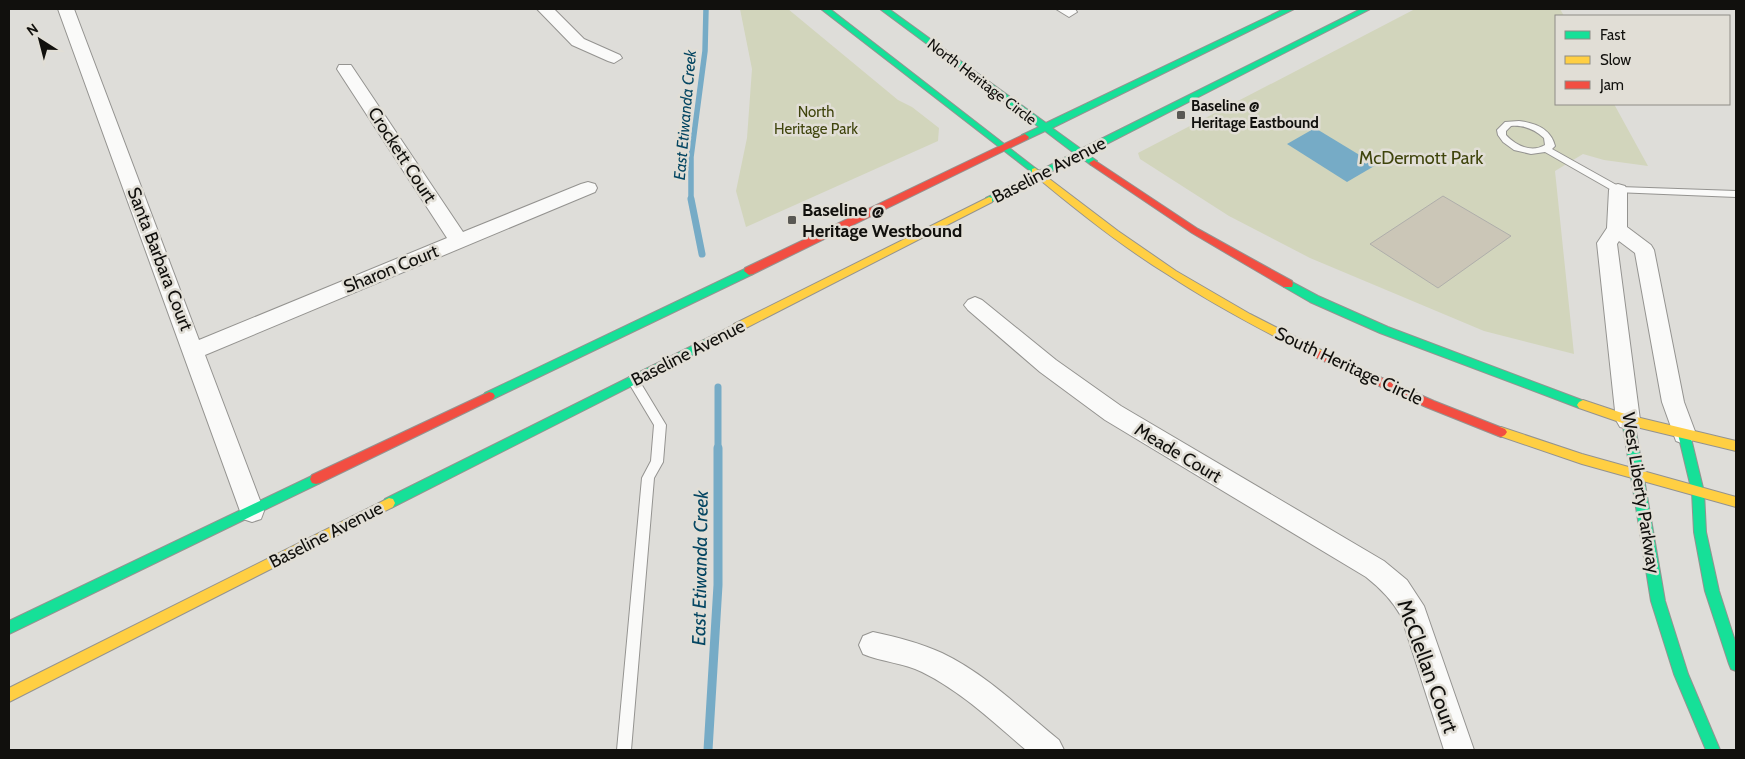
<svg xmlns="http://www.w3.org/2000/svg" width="1745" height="759" font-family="Cabin,sans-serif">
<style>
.green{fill:#d2d5bc}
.water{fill:#76abc6}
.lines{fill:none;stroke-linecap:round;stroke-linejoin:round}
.stream-far2{stroke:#76abc6;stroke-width:5.5}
.stream-far1{stroke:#76abc6;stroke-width:7}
.stream{stroke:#76abc6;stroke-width:9}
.building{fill:#cbc6b7;stroke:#afaeaa}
.lane-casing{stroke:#949390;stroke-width:2}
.street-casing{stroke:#949390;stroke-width:2}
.fast-casing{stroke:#949390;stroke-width:2}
.slow-casing{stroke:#949390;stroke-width:2}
.jam-casing{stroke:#949390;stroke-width:2}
.lane{fill:#fafaf9;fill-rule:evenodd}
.street{fill:#fafaf9;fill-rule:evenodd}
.fast{fill:#16e098;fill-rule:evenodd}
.slow{fill:#ffcf43;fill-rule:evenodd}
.jam{fill:#f24e42;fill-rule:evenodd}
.poi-dot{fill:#595854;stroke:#e1ded6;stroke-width:2}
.labels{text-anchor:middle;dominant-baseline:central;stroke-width:5;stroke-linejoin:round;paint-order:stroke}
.far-street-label{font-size:15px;fill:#11100d;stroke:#e1ded6}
.far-poi-label{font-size:15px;font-weight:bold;fill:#11100d;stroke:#e1ded6;text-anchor:start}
.far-park-label{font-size:15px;fill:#3f440c;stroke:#e1ded6}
.far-water-label{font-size:16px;font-style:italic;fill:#054662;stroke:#e1ded6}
.street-label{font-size:18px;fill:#11100d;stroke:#e1ded6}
.park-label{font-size:18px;fill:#3f440c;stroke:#e1ded6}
.poi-label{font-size:18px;font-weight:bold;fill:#11100d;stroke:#e1ded6;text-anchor:start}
.water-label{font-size:19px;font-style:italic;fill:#054662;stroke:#e1ded6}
.near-street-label{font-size:21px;fill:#11100d;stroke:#e1ded6}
</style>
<rect width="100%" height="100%" fill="#deddd9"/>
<path class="green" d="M 740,9 L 788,9 L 898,100 L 912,107 L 939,128 L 938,141 L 746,227 L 736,191 L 747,138 L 752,69 Z
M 1415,9 L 1560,9 L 1564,16 L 1556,16 L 1556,104 L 1614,104 L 1648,166 L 1604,160 L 1583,154 L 1555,171 L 1574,354 L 1484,331 L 1310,258 L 1229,216 L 1140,159 L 1138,153 Z"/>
<path class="water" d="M 1315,128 L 1376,165 L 1347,182 L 1287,144 Z"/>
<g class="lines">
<path class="stream-far2" d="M 691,200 L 691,157 L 705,51 L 706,9"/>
<path class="stream-far1" d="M 691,199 L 702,254
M 718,387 L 718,449"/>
<path class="stream" d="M 708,750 L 718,585 L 718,448"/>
</g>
<path class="building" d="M 1443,196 L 1511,236 L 1438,288 L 1370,244 Z"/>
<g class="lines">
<g class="lane-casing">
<path id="lane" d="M 1519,121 C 1536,123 1551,129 1555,146 L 1552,149 L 1620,187 L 1736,191 L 1736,197 L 1615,192 L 1545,152 L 1531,154 L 1514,150 L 1503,142 L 1498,135 L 1497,130 L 1505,122 ZM 1511,126 C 1524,125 1534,129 1544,138 L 1545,145 C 1532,153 1516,146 1506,135 L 1506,131 Z
M 633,376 L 637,377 L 666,425 L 663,462 L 654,478 L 631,750 L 617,750 L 642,478 L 651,461 L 654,425 L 627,380 L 629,377 Z"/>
</g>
<g class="street-casing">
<path id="street" d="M 58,9 L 74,9 L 199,340 L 447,238 L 337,69 L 339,65 L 351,65 L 463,232 L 581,184 L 588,182 L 595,184 L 597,188 L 595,192 L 205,355 L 264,511 L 261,519 L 252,522 L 243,519 L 240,511 Z
M 537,9 L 554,9 L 584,39 L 620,55 L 622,58 L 614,63 L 608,61 L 572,45 Z
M 1056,9 L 1075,9 L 1077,12 L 1069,17 Z
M 1618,184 L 1625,186 L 1627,190 L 1627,227 L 1651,245 L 1654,250 L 1684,402 L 1696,434 L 1692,441 L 1684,444 L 1676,441 L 1662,402 L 1635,253 L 1619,241 L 1617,244 L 1640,420 L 1636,427 L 1628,429 L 1620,427 L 1616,420 L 1597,243 L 1607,228 L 1609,190 L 1611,186 Z
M 975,297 L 982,300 L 1056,360 L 1121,406 L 1384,561 L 1407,580 L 1424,606 L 1474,750 L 1444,750 L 1401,616 C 1392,600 1380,588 1366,577 L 1105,420 L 1040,372 L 968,310 L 964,305 L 968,300 Z
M 873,632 C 897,637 920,643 942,653 C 986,674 1022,710 1059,740 L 1064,750 L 1026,750 C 994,723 961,691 922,672 C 904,663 882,662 863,654 L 859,645 L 863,636 Z"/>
</g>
<g class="fast-casing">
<path id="fast" d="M 821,9 L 830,9 L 1039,171 L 1074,153 L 1045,131 L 1028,139 L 1022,139 L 1022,135 L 1039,127 L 880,9 L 889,9 L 1046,123 L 1284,9 L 1294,9 L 1052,128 L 1081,149 L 1361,9 L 1370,9 L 1087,154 L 1097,161 L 1097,165 L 1091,165 L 1080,157 L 989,203 L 986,202 L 986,198 L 1034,174 Z
M 749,267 L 754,271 L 753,274 L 493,399 L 485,399 L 483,396 L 485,393 Z
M 1288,280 L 1318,296 L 1388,327 L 1587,402 L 1589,405 L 1587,408 L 1579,408 L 1380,333 L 1310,302 L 1284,287 L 1283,284 L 1284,281 Z
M 738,323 L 743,327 L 742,330 L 393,507 L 389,508 L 385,507 L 383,503 L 385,499 Z
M 1628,415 L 1632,417 L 1634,420 L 1665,601 L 1688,674 L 1720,750 L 1706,750 L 1674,674 L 1651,601 L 1622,420 L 1624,417 Z
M 1684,429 L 1688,431 L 1690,434 L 1704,492 L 1706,532 L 1719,591 L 1736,644 L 1736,671 L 1731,669 L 1729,664 L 1705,591 L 1694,532 L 1692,492 L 1678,434 L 1680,431 Z
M 316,474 L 320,475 L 322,479 L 320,483 L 9,634 L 9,621 Z"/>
</g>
<g class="slow-casing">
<path id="slow" d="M 1035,168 L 1118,231 L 1176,271 L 1250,314 L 1325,352 L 1327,355 L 1325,358 L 1317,358 C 1267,333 1217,307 1170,276 C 1121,246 1076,210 1032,173 L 1032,169 Z
M 989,197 L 992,198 L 992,202 L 742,330 L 738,331 L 733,327 L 734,324 Z
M 1583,400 L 1628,415 L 1736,441 L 1736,451 L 1628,425 L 1579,408 L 1577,405 L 1579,402 Z
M 1501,427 L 1582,454 L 1736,497 L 1736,507 L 1582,464 L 1497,435 L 1495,432 L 1497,429 Z
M 389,498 L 393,499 L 395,503 L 393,507 L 9,702 L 9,688 Z"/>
</g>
<g class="jam-casing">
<path id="jam" d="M 1025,134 L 1029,137 L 1028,139 L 753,274 L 749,275 L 744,271 L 745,268 Z
M 1094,160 L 1198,229 L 1292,281 L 1293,284 L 1292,287 L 1284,287 L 1192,233 L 1091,165 L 1089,163 Z
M 1321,351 L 1434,401 L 1505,429 L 1507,432 L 1505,435 L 1501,437 L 1426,407 L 1317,358 L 1315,355 L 1317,352 Z
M 489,392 L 493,393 L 495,396 L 493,399 L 320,483 L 316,484 L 312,483 L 310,479 L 312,475 Z"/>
</g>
<use href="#lane" class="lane"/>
<use href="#street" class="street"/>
<use href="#fast" class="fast"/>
<use href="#slow" class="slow"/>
<use href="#jam" class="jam"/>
</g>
<g class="poi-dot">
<rect x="1176" y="110" width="10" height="10" rx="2.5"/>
<rect x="787" y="215" width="10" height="10" rx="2.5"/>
</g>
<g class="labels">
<g class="far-street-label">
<text transform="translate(982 82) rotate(37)">North Heritage Circle</text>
</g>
<g class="far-poi-label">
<text x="1191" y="106">Baseline @<tspan x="1191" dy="17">Heritage Eastbound</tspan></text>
</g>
<g class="far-park-label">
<text x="816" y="112">North<tspan x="816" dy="17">Heritage Park</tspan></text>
</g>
<g class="far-water-label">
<text transform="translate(685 115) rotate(-85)">East Etiwanda Creek</text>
</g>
<g class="street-label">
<text transform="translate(402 155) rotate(57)">Crockett Court</text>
<text transform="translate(1049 170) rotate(-27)">Baseline Avenue</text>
<text transform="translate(160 259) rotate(69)">Santa Barbara Court</text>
<text transform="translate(391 269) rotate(-22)">Sharon Court</text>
<text transform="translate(688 353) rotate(-27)">Baseline Avenue</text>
<text transform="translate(1349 366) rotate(25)">South Heritage Circle</text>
<text transform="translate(1178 453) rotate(31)">Meade Court</text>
<text transform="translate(1641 493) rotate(81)">West Liberty Parkway</text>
<text transform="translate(326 535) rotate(-27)">Baseline Avenue</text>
</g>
<g class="park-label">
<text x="1421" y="158">McDermott Park</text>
</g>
<g class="poi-label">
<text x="802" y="210">Baseline @<tspan x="802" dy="21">Heritage Westbound</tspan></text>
</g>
<g class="water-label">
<text transform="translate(700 568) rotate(-89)">East Etiwanda Creek</text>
</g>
<g class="near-street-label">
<text transform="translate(1428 666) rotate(70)">McClellan Court</text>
</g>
</g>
<rect width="1745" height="759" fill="none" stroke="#11100d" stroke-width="20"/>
<rect x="1555" y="15" width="175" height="90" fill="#e1ded6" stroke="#8e8c86"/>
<rect x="1565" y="31" width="25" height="8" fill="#16e098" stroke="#8e8c86"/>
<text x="1600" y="40" font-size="15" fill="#11100d">Fast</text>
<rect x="1565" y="56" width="25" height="8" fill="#ffcf43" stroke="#8e8c86"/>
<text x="1600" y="65" font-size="15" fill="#11100d">Slow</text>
<rect x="1565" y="81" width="25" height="8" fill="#f24e42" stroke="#8e8c86"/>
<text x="1600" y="90" font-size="15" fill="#11100d">Jam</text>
<g transform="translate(40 40) rotate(324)" stroke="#e1ded6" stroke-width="4" paint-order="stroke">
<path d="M0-4L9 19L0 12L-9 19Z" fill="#11100d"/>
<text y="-8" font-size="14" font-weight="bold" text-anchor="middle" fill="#11100d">N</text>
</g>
</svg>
